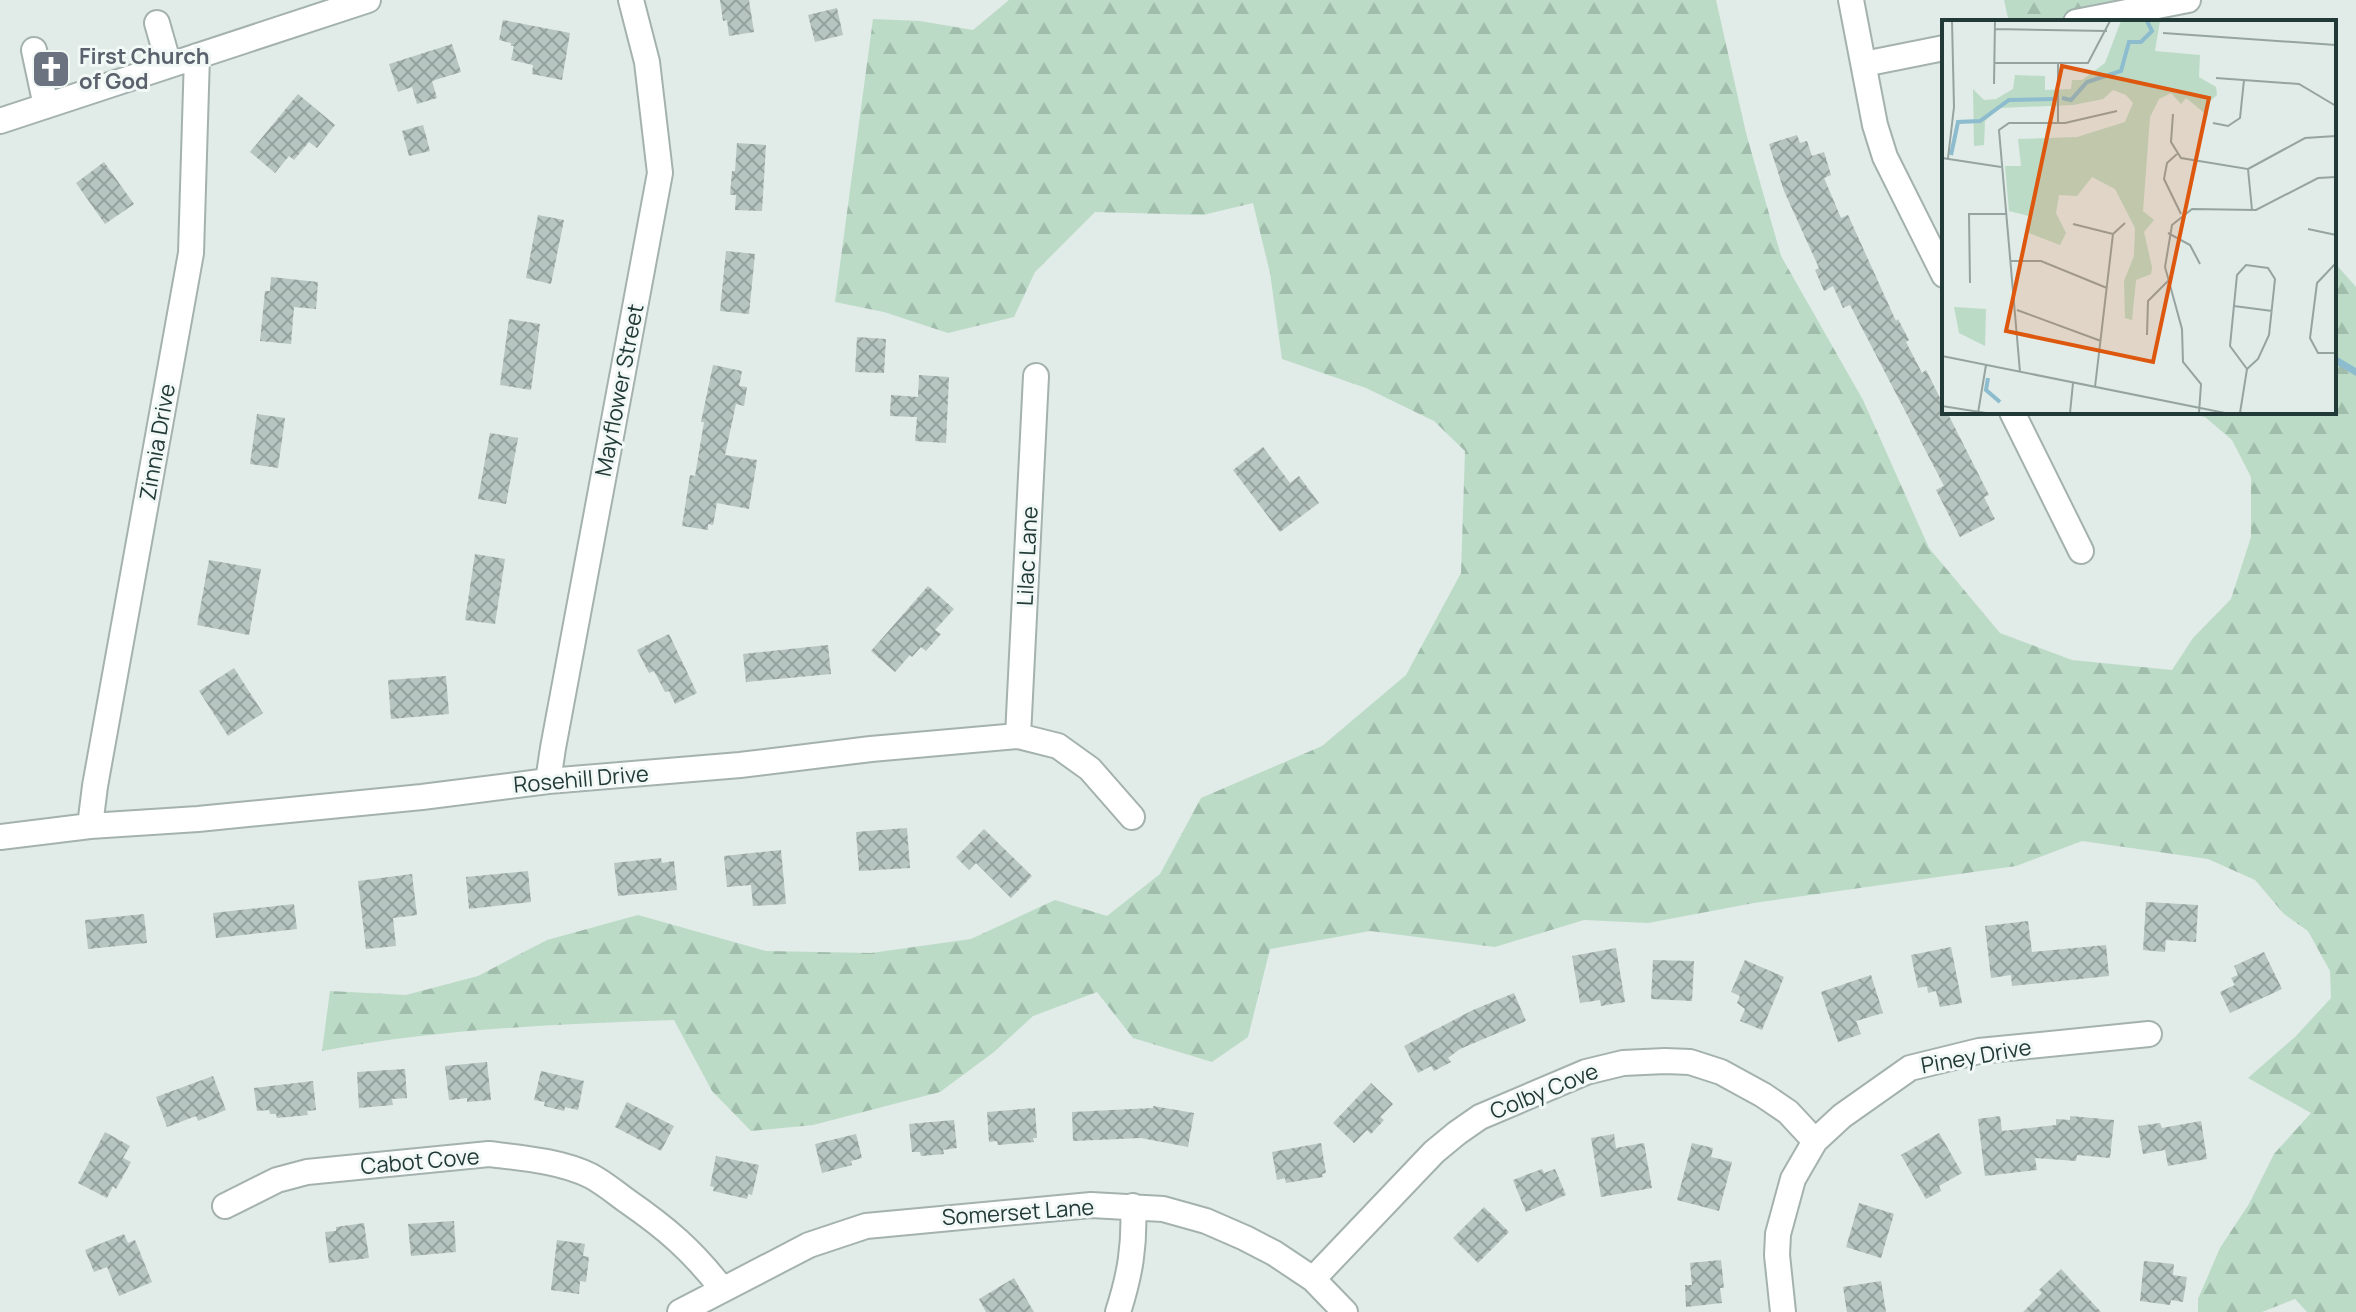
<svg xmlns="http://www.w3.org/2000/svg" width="2356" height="1312" font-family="Manrope,sans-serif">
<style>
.forest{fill:url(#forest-firs)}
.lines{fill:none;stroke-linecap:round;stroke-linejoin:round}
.stream{stroke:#8cbccd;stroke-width:7}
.building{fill:url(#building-cross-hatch)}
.minor-casing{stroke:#a4b2af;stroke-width:28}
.minor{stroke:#fff;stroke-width:24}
.labels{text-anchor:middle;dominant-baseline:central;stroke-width:6;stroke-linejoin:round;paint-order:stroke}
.worship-label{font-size:22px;font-weight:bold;fill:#5b616d;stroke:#f1f8f5;text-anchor:start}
.street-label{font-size:22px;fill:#223a37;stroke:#f1f8f5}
.inset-river{fill:none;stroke:#8cbccd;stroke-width:4}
.inset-road{fill:none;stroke:#95a4a1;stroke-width:2}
.view{fill:#de570e;fill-opacity:0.15;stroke:#de570e;stroke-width:4}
.inset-edge{fill:none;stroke:#223a37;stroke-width:4}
</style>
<defs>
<pattern id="forest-firs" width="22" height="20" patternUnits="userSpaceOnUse" patternTransform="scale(2)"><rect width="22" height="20" fill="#bbdbc7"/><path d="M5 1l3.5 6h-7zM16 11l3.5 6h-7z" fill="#a0bdac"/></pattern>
<pattern id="building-cross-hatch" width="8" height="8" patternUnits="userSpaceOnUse" patternTransform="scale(2)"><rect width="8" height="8" fill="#b7c5c1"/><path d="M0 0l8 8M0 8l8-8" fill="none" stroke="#94a19e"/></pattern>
</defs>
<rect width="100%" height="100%" fill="#e1ebe7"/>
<path class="forest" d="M 1009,0 L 1716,0 L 1746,133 L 1781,256 L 1863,400 L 1929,548 L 2000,633 L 2072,660 L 2172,670 L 2193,638 L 2231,599 L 2251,537 L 2251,477 L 2232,440 L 2205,417 L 2183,412 L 2334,412 L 2334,262 L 2356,287 L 2356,1312 L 2307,1312 L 2295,1299 L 2262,1312 L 2198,1312 L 2198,1299 L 2220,1248 L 2249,1204 L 2274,1154 L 2311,1113 L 2248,1078 L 2295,1037 L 2331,998 L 2330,971 L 2308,931 L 2284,914 L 2255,880 L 2208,859 L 2082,841 L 2016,866 L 1754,903 L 1648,923 L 1584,920 L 1495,947 L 1370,931 L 1270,949 L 1248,1037 L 1212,1062 L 1133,1038 L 1097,992 L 1033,1016 L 994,1052 L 940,1092 L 813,1125 L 751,1131 L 712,1091 L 674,1020 C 556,1024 437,1029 322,1051 L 330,991 L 406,995 L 478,976 L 547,940 L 638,915 L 766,951 L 871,953 L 971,939 L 1055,900 L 1107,916 L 1160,874 L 1201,798 L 1322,746 L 1406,675 L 1461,573 L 1465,451 L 1434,421 L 1366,388 L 1282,359 L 1270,273 L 1253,203 L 1203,215 L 1095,212 L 1035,272 L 1014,317 L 948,333 L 884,312 L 835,302 L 873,19 L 920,21 L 973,30 Z
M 2004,0 L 2143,0 L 2149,22 L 2009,22 Z"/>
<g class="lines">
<path class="stream" d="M 2334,359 L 2356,372"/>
</g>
<path class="building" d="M 720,0 L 749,0 L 754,32 L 729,36 L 727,20 L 723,21 Z
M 837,8 L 843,35 L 815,42 L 808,15 Z
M 503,20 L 570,33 L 562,80 L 532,74 L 533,65 L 511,60 L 514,46 L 511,46 L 511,43 L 499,40 Z
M 452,44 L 461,72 L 432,81 L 437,98 L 417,104 L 412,87 L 398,92 L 389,64 Z
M 298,94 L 335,125 L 317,148 L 309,142 L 294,160 L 289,156 L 275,173 L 250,152 Z
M 423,125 L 430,151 L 409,156 L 402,131 Z
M 1797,135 L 1800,143 L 1807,141 L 1812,156 L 1824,152 L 1831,175 L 1824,178 L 1841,218 L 1848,215 L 1896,321 L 1898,319 L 1909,340 L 1906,342 L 1922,373 L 1926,370 L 1942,402 L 1944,412 L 1947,412 L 1989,495 L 1984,497 L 1995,519 L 1960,537 L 1936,490 L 1944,486 L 1850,305 L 1843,308 L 1833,286 L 1824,291 L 1815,270 L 1819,268 L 1784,191 L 1769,144 Z
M 737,143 L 766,145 L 762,211 L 735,210 L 736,195 L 730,195 L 732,171 L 735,171 Z
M 104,162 L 134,204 L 105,224 L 76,183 Z
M 538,215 L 564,220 L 551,284 L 526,278 Z
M 726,251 L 755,254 L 749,314 L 720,311 Z
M 271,277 L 318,282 L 316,309 L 294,307 L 291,344 L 260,341 L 265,291 L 270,291 Z
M 509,319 L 540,324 L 531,390 L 500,385 Z
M 857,337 L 886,339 L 884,373 L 855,372 Z
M 713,365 L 742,371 L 739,386 L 747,387 L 744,406 L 736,404 L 725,455 L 757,460 L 749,509 L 717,503 L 713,525 L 708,524 L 708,530 L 682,526 L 690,475 L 695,476 L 704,422 L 701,422 Z
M 919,375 L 949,377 L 946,443 L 915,441 L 917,417 L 890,416 L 891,395 L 918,397 Z
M 257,414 L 285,418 L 278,468 L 250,464 Z
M 490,433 L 518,438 L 506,504 L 478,499 Z
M 1263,447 L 1290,483 L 1299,476 L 1319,503 L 1280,532 L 1233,470 Z
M 475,554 L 505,559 L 495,624 L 465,620 Z
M 209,560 L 261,569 L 249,635 L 197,625 Z
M 928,586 L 954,609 L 935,630 L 941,634 L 926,651 L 921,647 L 912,657 L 910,655 L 895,672 L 871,651 Z
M 669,634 L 697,693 L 675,704 L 669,691 L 665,692 L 654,671 L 649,673 L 637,650 Z
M 828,645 L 831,674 L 746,682 L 743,654 Z
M 234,668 L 263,713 L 228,736 L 199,691 Z
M 446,676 L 449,714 L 391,719 L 388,680 Z
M 907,828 L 910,868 L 859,871 L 856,832 Z
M 984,829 L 1032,876 L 1011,898 L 976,863 L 969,870 L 956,857 Z
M 781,850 L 786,904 L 753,906 L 751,885 L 727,887 L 724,856 Z
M 661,858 L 662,863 L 674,861 L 677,890 L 618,896 L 614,863 Z
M 528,871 L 531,902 L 469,909 L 466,877 Z
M 412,874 L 417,915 L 393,918 L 396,946 L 366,949 L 358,881 Z
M 2146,902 L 2198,905 L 2196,942 L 2166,940 L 2165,952 L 2143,950 Z
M 294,904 L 297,929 L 216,938 L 213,913 Z
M 144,914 L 147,943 L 88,949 L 85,920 Z
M 2028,921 L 2032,952 L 2106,945 L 2109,976 L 2012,986 L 2011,975 L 1991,978 L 1985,926 Z
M 1951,947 L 1962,1003 L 1940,1007 L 1936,991 L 1928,993 L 1927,986 L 1918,988 L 1911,955 Z
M 1616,948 L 1625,1002 L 1601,1006 L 1600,1000 L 1580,1003 L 1572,956 Z
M 2264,952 L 2282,989 L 2230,1013 L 2220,992 L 2235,985 L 2231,978 L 2238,975 L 2234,966 Z
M 1653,960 L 1694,961 L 1692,1001 L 1651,999 Z
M 1745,960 L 1784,977 L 1762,1030 L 1740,1021 L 1745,1009 L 1737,1003 L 1740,996 L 1731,992 Z
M 1871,975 L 1883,1013 L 1856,1021 L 1861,1034 L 1838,1042 L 1821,992 Z
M 1514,993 L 1526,1021 L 1460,1049 L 1448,1058 L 1451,1062 L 1434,1071 L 1431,1066 L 1418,1073 L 1404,1046 L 1473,1010 Z
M 487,1062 L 491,1100 L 467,1102 L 467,1098 L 449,1100 L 445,1066 Z
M 405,1069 L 407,1098 L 392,1099 L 393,1105 L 359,1108 L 357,1072 Z
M 541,1071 L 584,1081 L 578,1110 L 565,1107 L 564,1111 L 544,1106 L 545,1102 L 534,1100 Z
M 213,1076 L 226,1110 L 198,1121 L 196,1116 L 167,1127 L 156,1097 Z
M 313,1081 L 316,1110 L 307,1111 L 308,1115 L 277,1118 L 276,1114 L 270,1114 L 269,1110 L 257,1111 L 254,1088 Z
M 1371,1083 L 1393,1104 L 1380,1117 L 1384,1120 L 1371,1134 L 1367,1130 L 1354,1143 L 1333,1123 Z
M 627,1102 L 674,1126 L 661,1151 L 615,1127 Z
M 1153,1106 L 1194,1113 L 1188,1147 L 1141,1138 L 1073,1141 L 1072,1112 L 1153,1108 Z
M 1035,1108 L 1037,1138 L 1033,1138 L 1034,1142 L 998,1145 L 997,1141 L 989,1142 L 987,1112 Z
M 2000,1116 L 2002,1131 L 2056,1125 L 2056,1119 L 2070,1120 L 2070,1116 L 2114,1120 L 2110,1158 L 2077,1155 L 2076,1161 L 2035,1158 L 2037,1170 L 1985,1176 L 1978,1119 Z
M 954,1120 L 957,1148 L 943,1150 L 944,1154 L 921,1156 L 920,1152 L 912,1152 L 909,1124 Z
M 2201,1121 L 2207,1159 L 2168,1166 L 2165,1150 L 2143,1154 L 2138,1126 L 2160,1123 L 2162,1128 Z
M 105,1132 L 130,1146 L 123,1158 L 131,1162 L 116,1189 L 113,1186 L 107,1198 L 78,1183 Z
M 1939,1133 L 1962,1173 L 1939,1186 L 1941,1191 L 1926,1199 L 1901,1155 Z
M 856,1134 L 862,1158 L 851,1161 L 852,1165 L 822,1173 L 815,1144 Z
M 1614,1134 L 1616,1148 L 1644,1143 L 1652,1188 L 1601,1197 L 1591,1138 Z
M 1321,1143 L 1326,1173 L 1322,1174 L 1323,1177 L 1286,1183 L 1285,1178 L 1277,1180 L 1272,1152 Z
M 1692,1143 L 1713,1148 L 1711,1157 L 1732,1162 L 1719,1211 L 1677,1200 Z
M 716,1156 L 759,1165 L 752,1195 L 748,1194 L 747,1199 L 713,1191 L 714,1187 L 710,1186 Z
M 1542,1169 L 1544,1173 L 1555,1169 L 1566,1195 L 1526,1212 L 1513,1180 Z
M 1859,1203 L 1894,1214 L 1881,1258 L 1846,1247 Z
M 1484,1207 L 1509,1232 L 1478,1263 L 1453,1238 Z
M 454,1221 L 456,1252 L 411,1256 L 408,1224 Z
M 364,1223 L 369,1258 L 329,1263 L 325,1232 L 336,1231 L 336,1227 Z
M 124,1234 L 128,1243 L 135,1240 L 152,1282 L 119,1296 L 107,1267 L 94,1272 L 85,1250 Z
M 557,1240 L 585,1244 L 583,1256 L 589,1257 L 586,1282 L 580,1281 L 579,1294 L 551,1290 Z
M 1721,1260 L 1724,1288 L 1720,1288 L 1722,1303 L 1686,1307 L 1685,1285 L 1692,1285 L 1690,1263 Z
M 2144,1261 L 2174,1264 L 2173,1275 L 2187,1277 L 2183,1302 L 2171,1300 L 2170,1305 L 2140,1301 Z
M 2061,1269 L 2101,1312 L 2023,1312 L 2042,1293 L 2039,1290 Z
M 1014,1278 L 1034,1312 L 986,1312 L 979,1299 Z
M 1881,1281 L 1886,1312 L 1847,1312 L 1843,1287 Z"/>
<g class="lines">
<g class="minor-casing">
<path id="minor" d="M 1851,0 L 1875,125 L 1885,157 L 1944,275
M 2076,22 L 2188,0
M 157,23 L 169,65
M 34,50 L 46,106
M 1864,64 L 1944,48
M 0,121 L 368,0
M 2012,412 L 2081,551
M 1018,736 L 1036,376
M 548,781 L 553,748 L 660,173 L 647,62 L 631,0
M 90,826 L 95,786 L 191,253 L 197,56
M 0,837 L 90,826 L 198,819 L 422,797 L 548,781 L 740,765 L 871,749 L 1018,736 L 1058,746 L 1090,769 L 1132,817
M 225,1206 L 277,1180 L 307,1172 L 489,1154 C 522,1158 561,1161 591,1176 C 604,1183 616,1193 627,1201 C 666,1228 693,1251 722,1289
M 1313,1279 L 1434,1152 L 1457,1133 L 1480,1117 L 1586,1072 L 1623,1063 L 1665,1061 L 1690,1062 L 1721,1072 L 1763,1095 L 1788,1112 L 1815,1141
M 680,1312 L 809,1245 L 866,1226 L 1091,1205 L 1163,1209 L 1206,1221 L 1245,1238 L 1274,1253 L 1313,1279 L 1345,1312
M 1118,1312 C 1130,1275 1135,1245 1133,1206
M 1783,1312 L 1777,1255 L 1778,1234 L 1793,1179 L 1815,1141 L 1842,1116 L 1910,1068 L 1979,1051 L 2149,1034"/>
</g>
<use href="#minor" class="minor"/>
</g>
<defs>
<g id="church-square" transform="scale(2)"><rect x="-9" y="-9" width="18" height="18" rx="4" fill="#6b7280" stroke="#f1f8f5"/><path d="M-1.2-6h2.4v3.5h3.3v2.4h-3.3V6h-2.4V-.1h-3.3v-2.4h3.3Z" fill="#fff"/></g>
</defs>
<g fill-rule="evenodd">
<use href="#church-square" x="51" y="69"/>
</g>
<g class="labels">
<g class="worship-label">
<text x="79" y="56">First Church<tspan x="79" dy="25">of God</tspan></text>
</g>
<g class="street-label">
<text transform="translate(619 390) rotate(-79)">Mayflower Street</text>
<text transform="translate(157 442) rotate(-80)">Zinnia Drive</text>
<text transform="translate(1027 556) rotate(-87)">Lilac Lane</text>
<text transform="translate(581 779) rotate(-5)">Rosehill Drive</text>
<text transform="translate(1976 1056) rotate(-10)">Piney Drive</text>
<text transform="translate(1544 1091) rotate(-22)">Colby Cove</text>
<text transform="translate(420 1161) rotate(-5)">Cabot Cove</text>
<text transform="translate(1018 1212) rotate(-4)">Somerset Lane</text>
</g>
</g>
<g transform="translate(1942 20)">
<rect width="394" height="394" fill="#e1ebe7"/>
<path d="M 12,287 L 44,289 L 43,326 L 17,313 Z" fill="#bbdbc7"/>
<path d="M 179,1 L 218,1 L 213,31 L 258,35 L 257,57 L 274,67 L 275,75 L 265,84 L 266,96 L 244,78 L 239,84 L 229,73 L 217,79 L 208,97 L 201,191 L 212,200 L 202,212 L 210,247 L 209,254 L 194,260 L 190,300 L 183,298 L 182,261 L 192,236 L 193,208 L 173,169 L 150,157 L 135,176 L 117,175 L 114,193 L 124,213 L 118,225 L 87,213 L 87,196 L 67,191 L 63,146 L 79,146 L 76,119 L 135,117 L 183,102 L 191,83 L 184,75 L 171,70 L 161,79 L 131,85 L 57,88 L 43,101 L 42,125 L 32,126 L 31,69 L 42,80 L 54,79 L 71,69 L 73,55 L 103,56 L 103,70 L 129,69 L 130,60 L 140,60 L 163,43 Z" fill="#bbdbc7"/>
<path class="inset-river" d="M 120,78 L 129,80 L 145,62 L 179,51 L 187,22 L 199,22 L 210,11 L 205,1M 9,135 L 16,102 L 38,101 L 67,80 L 111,79M 46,358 L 44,370 L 58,382"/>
<path class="inset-road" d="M 53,9 L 165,11M 221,13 L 394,25M 52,43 L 146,43 L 168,1M 274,58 L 357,64 L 394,86M 52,64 L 53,1M 231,94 L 229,122 L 239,138 L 306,149 L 310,190M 116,103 L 116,44M 271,103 L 286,106 L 298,98 L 302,60M 235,134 L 225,143 L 222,159 L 239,194M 0,138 L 59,147M 6,138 L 12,87 L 10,1M 306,149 L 363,118 L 394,116M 131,204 L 171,214M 366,209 L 394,215M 226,213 L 248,225 L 258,244M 69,241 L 99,241 L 165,268M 394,243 L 375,263 L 368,318 L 376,333 L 394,333M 28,263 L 27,194 L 64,194M 292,286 L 330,291M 75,290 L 159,321M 205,315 L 206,281 L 226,261M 0,336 L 283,393M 78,352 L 57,110 L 67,103 L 123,103 L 175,91M 153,367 L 171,214 L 183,203M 0,386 L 44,393M 36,393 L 44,345M 128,393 L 131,363M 257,393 L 259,364 L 241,342 L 240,309 L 223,247 L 230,205 L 250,189 L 314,190 L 376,158 L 394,157M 298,393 L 305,349 L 316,339 L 327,315 L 333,259 L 326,248 L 304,245 L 295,255 L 288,326 L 305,349"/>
<path class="view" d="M 120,46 L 267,78 L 211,342 L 64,311 Z"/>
<rect width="394" height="394" class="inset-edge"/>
</g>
</svg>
